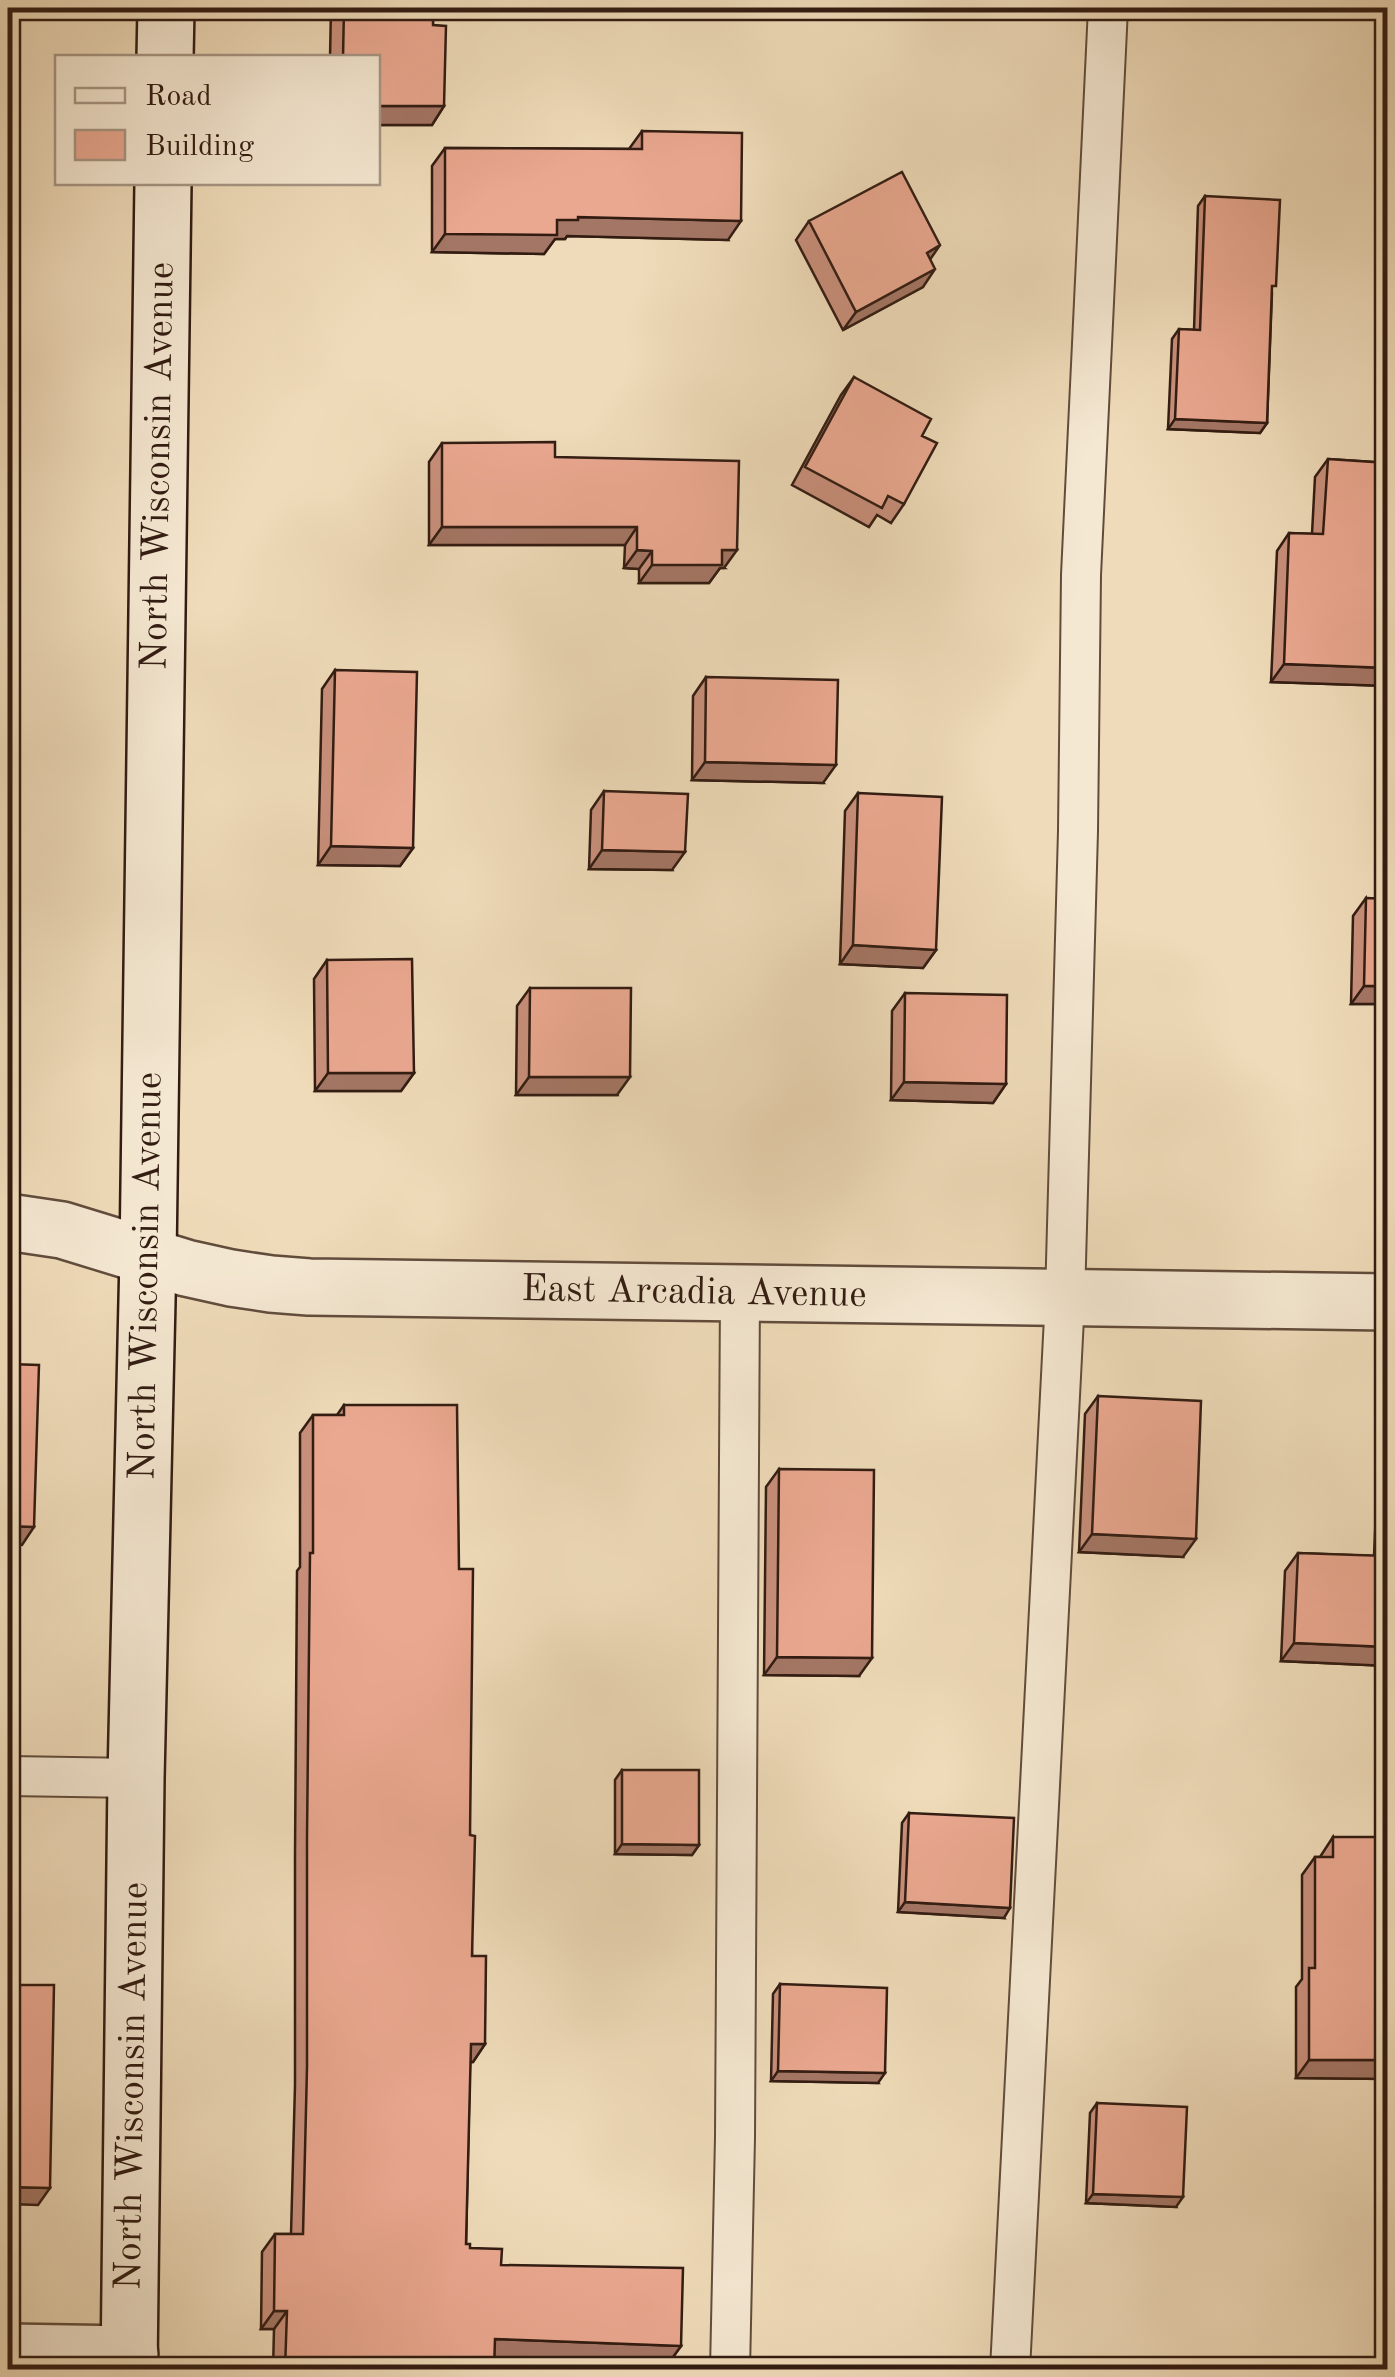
<svg xmlns="http://www.w3.org/2000/svg" width="1395" height="2377" font-family="'Old Standard TT',serif">
<style>
.lines{fill:none;stroke-linecap:round;stroke-linejoin:round}
.lane-casing{stroke:#614c3c;stroke-width:42}
.street-casing{stroke:#614c3c;stroke-width:60}
.secondary-casing{stroke:#321c12;stroke-width:60}
.lane{stroke:#f5e8d2;stroke-width:38}
.street{stroke:#f5e8d2;stroke-width:55}
.secondary{stroke:#f5e8d2;stroke-width:55}
.wall{fill:#c9907c;stroke:#321c12;stroke-width:2.5}
.shaded-wall{fill:#a47665;stroke:#321c12;stroke-width:2.5}
.building{fill:#eaa890;stroke:#321c12;stroke-width:2.5}
.labels{text-anchor:middle;dominant-baseline:central;stroke-width:8;stroke-linejoin:round;paint-order:stroke}
.street-label{font-size:38px;fill:#321c12;stroke:#f5e8d2}
</style>
<rect width="100%" height="100%" fill="#efdbb9"/>
<filter id="stains"><feTurbulence type="fractalNoise" baseFrequency=".002" numOctaves="4"/><feColorMatrix values="0 0 0 0 .2 0 0 0 0 .09 0 0 0 0 .02 0 0 0 .5 -.17"/></filter>
<radialGradient id="worn" r=".72"><stop offset=".6" stop-color="#630" stop-opacity="0"/><stop offset="1" stop-color="#630" stop-opacity=".3"/></radialGradient>
<g class="lines">
<g class="lane-casing">
<path id="lane" d="M 8,1776 L 136,1778
M 730,2370 L 735,2137 L 740,1293
M 1010,2370 L 1065,1298 L 1078,831 L 1081,575 L 1108,8"/>
</g>
<g class="street-casing">
<path id="street" d="M 8,1222 L 62,1230 L 186,1268 L 231,1278 L 271,1284 L 309,1287 L 1388,1302
M 8,2352 L 130,2354"/>
</g>
<g class="secondary-casing">
<path id="secondary" d="M 165,58 L 166,8
M 129,2370 L 136,1778 L 148,1257 L 163,182"/>
</g>
<use href="#lane" class="lane"/>
<use href="#street" class="street"/>
<use href="#secondary" class="secondary"/>
</g>
<path class="wall" d="M 331,8 L 433,8 L 433,25 L 444,106 L 432,125 L 378,125 L 378,58 L 330,58 Z
M 642,131 L 728,240 L 567,236 L 565,239 L 555,239 L 544,254 L 432,252 L 432,166 L 445,148 L 629,149 Z
M 1205,196 L 1272,292 L 1267,423 L 1260,433 L 1168,429 L 1172,339 L 1179,329 L 1194,330 L 1198,206 Z
M 809,221 L 930,259 L 923,287 L 843,330 L 796,240 Z
M 854,377 L 922,436 L 904,504 L 891,523 L 877,515 L 869,527 L 792,485 L 841,395 Z
M 442,443 L 555,457 L 724,568 L 720,568 L 709,583 L 639,583 L 639,569 L 624,568 L 625,545 L 429,545 L 429,462 Z
M 1328,459 L 1388,463 L 1388,686 L 1271,682 L 1277,551 L 1289,533 L 1312,534 L 1315,477 Z
M 335,670 L 413,848 L 400,866 L 318,865 L 322,689 Z
M 706,677 L 823,783 L 692,780 L 693,696 Z
M 604,791 L 672,870 L 589,869 L 591,810 Z
M 858,793 L 936,950 L 923,968 L 840,964 L 845,811 Z
M 1366,898 L 1388,1004 L 1351,1004 L 1353,916 Z
M 327,960 L 414,1073 L 401,1091 L 315,1091 L 314,979 Z
M 530,988 L 617,1095 L 516,1095 L 517,1006 Z
M 905,993 L 1006,1084 L 993,1103 L 891,1100 L 892,1011 Z
M 1098,1396 L 1183,1557 L 1079,1552 L 1085,1414 Z
M 344,1405 L 459,1569 L 470,1835 L 472,1956 L 485,2044 L 473,2062 L 470,2062 L 466,2244 L 470,2248 L 501,2265 L 681,2346 L 668,2364 L 494,2358 L 494,2370 L 273,2370 L 274,2329 L 261,2329 L 262,2252 L 275,2234 L 291,2234 L 295,2085 L 295,1855 L 297,1571 L 300,1567 L 300,1433 L 313,1415 L 337,1415 Z
M 1388,1411 L 1388,1666 L 1281,1661 L 1285,1571 L 1298,1553 L 1374,1556 L 1380,1422 Z
M 779,1469 L 859,1676 L 764,1675 L 766,1487 Z
M 622,1770 L 699,1845 L 692,1855 L 615,1854 L 615,1780 Z
M 909,1813 L 1004,1918 L 898,1912 L 902,1823 Z
M 1333,1837 L 1388,2079 L 1296,2078 L 1296,1987 L 1302,1979 L 1302,1875 L 1315,1857 L 1320,1857 Z
M 780,1984 L 878,2083 L 771,2081 L 773,1994 Z
M 1097,2103 L 1176,2207 L 1086,2203 L 1090,2113 Z"/>
<path class="shaded-wall" d="M 378,106 L 444,106 L 432,125 L 378,125 Z
M 578,217 L 741,221 L 728,240 L 567,236 L 565,239 L 555,239 L 544,254 L 432,252 L 445,234 Z
M 940,245 L 927,264 L 927,253 Z
M 935,269 L 923,287 L 843,330 L 856,312 Z
M 1175,419 L 1267,423 L 1260,433 L 1168,429 Z
M 442,527 L 637,527 L 625,545 L 429,545 Z
M 637,550 L 652,551 L 639,569 L 624,568 Z
M 722,550 L 737,550 L 724,568 L 720,568 L 709,583 L 639,583 L 652,565 Z
M 1284,664 L 1388,668 L 1388,686 L 1271,682 Z
M 705,762 L 836,765 L 823,783 L 692,780 Z
M 331,846 L 413,848 L 400,866 L 318,865 Z
M 602,850 L 685,852 L 672,870 L 589,869 Z
M 853,945 L 936,950 L 923,968 L 840,964 Z
M 1364,986 L 1388,986 L 1388,1004 L 1351,1004 Z
M 328,1073 L 414,1073 L 401,1091 L 315,1091 Z
M 529,1077 L 630,1077 L 617,1095 L 516,1095 Z
M 904,1082 L 1006,1084 L 993,1103 L 891,1100 Z
M 8,1526 L 34,1527 L 22,1545 L 8,1544 Z
M 1092,1534 L 1196,1539 L 1183,1557 L 1079,1552 Z
M 1294,1643 L 1388,1647 L 1388,1666 L 1281,1661 Z
M 777,1657 L 872,1658 L 859,1676 L 764,1675 Z
M 622,1844 L 699,1845 L 692,1855 L 615,1854 Z
M 905,1902 L 1010,1908 L 1004,1918 L 898,1912 Z
M 471,2044 L 485,2044 L 473,2062 L 458,2062 Z
M 1309,2060 L 1388,2060 L 1388,2079 L 1296,2078 Z
M 778,2071 L 885,2073 L 878,2083 L 771,2081 Z
M 8,2187 L 50,2188 L 38,2205 L 8,2204 Z
M 1093,2194 L 1183,2197 L 1176,2207 L 1086,2203 Z
M 274,2311 L 287,2311 L 274,2329 L 261,2329 Z
M 495,2339 L 681,2346 L 668,2364 L 482,2357 Z"/>
<path class="building" d="M 344,8 L 433,8 L 433,25 L 446,26 L 444,106 L 378,106 L 378,58 L 343,58 Z
M 642,131 L 742,133 L 741,221 L 578,217 L 578,220 L 557,220 L 557,235 L 445,234 L 445,148 L 642,149 Z
M 902,172 L 940,245 L 927,253 L 935,269 L 856,312 L 809,221 Z
M 1205,196 L 1280,200 L 1276,286 L 1272,286 L 1267,423 L 1175,419 L 1179,329 L 1200,330 Z
M 854,377 L 931,419 L 922,436 L 937,443 L 904,504 L 888,496 L 882,508 L 805,467 Z
M 555,442 L 555,457 L 739,461 L 737,550 L 722,550 L 722,565 L 652,565 L 652,551 L 637,550 L 637,527 L 442,527 L 442,443 Z
M 1328,459 L 1388,463 L 1388,668 L 1284,664 L 1289,533 L 1323,534 Z
M 335,670 L 417,672 L 413,848 L 331,846 Z
M 706,677 L 838,680 L 836,765 L 705,762 Z
M 604,791 L 688,794 L 685,852 L 602,850 Z
M 858,793 L 942,797 L 936,950 L 853,945 Z
M 1366,898 L 1388,899 L 1388,986 L 1364,986 Z
M 412,959 L 414,1073 L 328,1073 L 327,960 Z
M 530,988 L 631,988 L 630,1077 L 529,1077 Z
M 905,993 L 1007,995 L 1006,1084 L 904,1082 Z
M 8,1364 L 39,1365 L 34,1527 L 8,1526 Z
M 1098,1396 L 1201,1401 L 1196,1539 L 1092,1534 Z
M 344,1405 L 457,1405 L 459,1569 L 473,1569 L 470,1835 L 475,1836 L 472,1956 L 486,1956 L 485,2044 L 471,2044 L 466,2244 L 470,2244 L 470,2248 L 502,2249 L 501,2265 L 683,2268 L 681,2346 L 495,2339 L 494,2370 L 285,2370 L 287,2311 L 274,2311 L 275,2234 L 303,2234 L 307,2067 L 307,1837 L 310,1553 L 313,1553 L 313,1415 L 344,1415 Z
M 779,1469 L 874,1470 L 872,1658 L 777,1657 Z
M 1388,1522 L 1388,1647 L 1294,1643 L 1298,1553 L 1386,1556 Z
M 622,1770 L 699,1770 L 699,1845 L 622,1844 Z
M 909,1813 L 1014,1818 L 1010,1908 L 905,1902 Z
M 1333,1837 L 1388,1837 L 1388,2060 L 1309,2060 L 1309,1968 L 1315,1968 L 1315,1857 L 1333,1857 Z
M 780,1984 L 887,1988 L 885,2073 L 778,2071 Z
M 8,1985 L 54,1985 L 50,2188 L 8,2187 Z
M 1097,2103 L 1187,2107 L 1183,2197 L 1093,2194 Z"/>
<g class="labels">
<g class="street-label">
<text transform="translate(159 466) rotate(-89)">North Wisconsin Avenue</text>
<text transform="translate(147 1276) rotate(-89)">North Wisconsin Avenue</text>
<text transform="translate(694 1293) rotate(1)">East Arcadia Avenue</text>
<text transform="translate(133 2086) rotate(-89)">North Wisconsin Avenue</text>
</g>
</g>
<rect width="1395" height="2377" fill="none" stroke="#efdbb9" stroke-width="40"/>
<rect x="10" y="10" width="1375" height="2357" fill="none" stroke="#321c12" stroke-width="5"/>
<rect x="20" y="20" width="1355" height="2337" fill="none" stroke="#321c12" stroke-width="2.5"/>
<rect x="55" y="55" width="325" height="130" fill="#f5e8d2" stroke="#a79685" stroke-width="2.5"/>
<rect x="75" y="88" width="50" height="15" fill="#f5e8d2" stroke="#a79685" stroke-width="2.5"/>
<text x="145" y="105" font-size="30" fill="#321c12">Road</text>
<rect x="75" y="130" width="50" height="30" fill="#eaa890" stroke="#a79685" stroke-width="2.5"/>
<text x="145" y="155" font-size="30" fill="#321c12">Building</text>
<rect width="100%" height="100%" filter="url(#stains)"/>
<rect width="100%" height="100%" fill="url(#worn)"/>
</svg>
